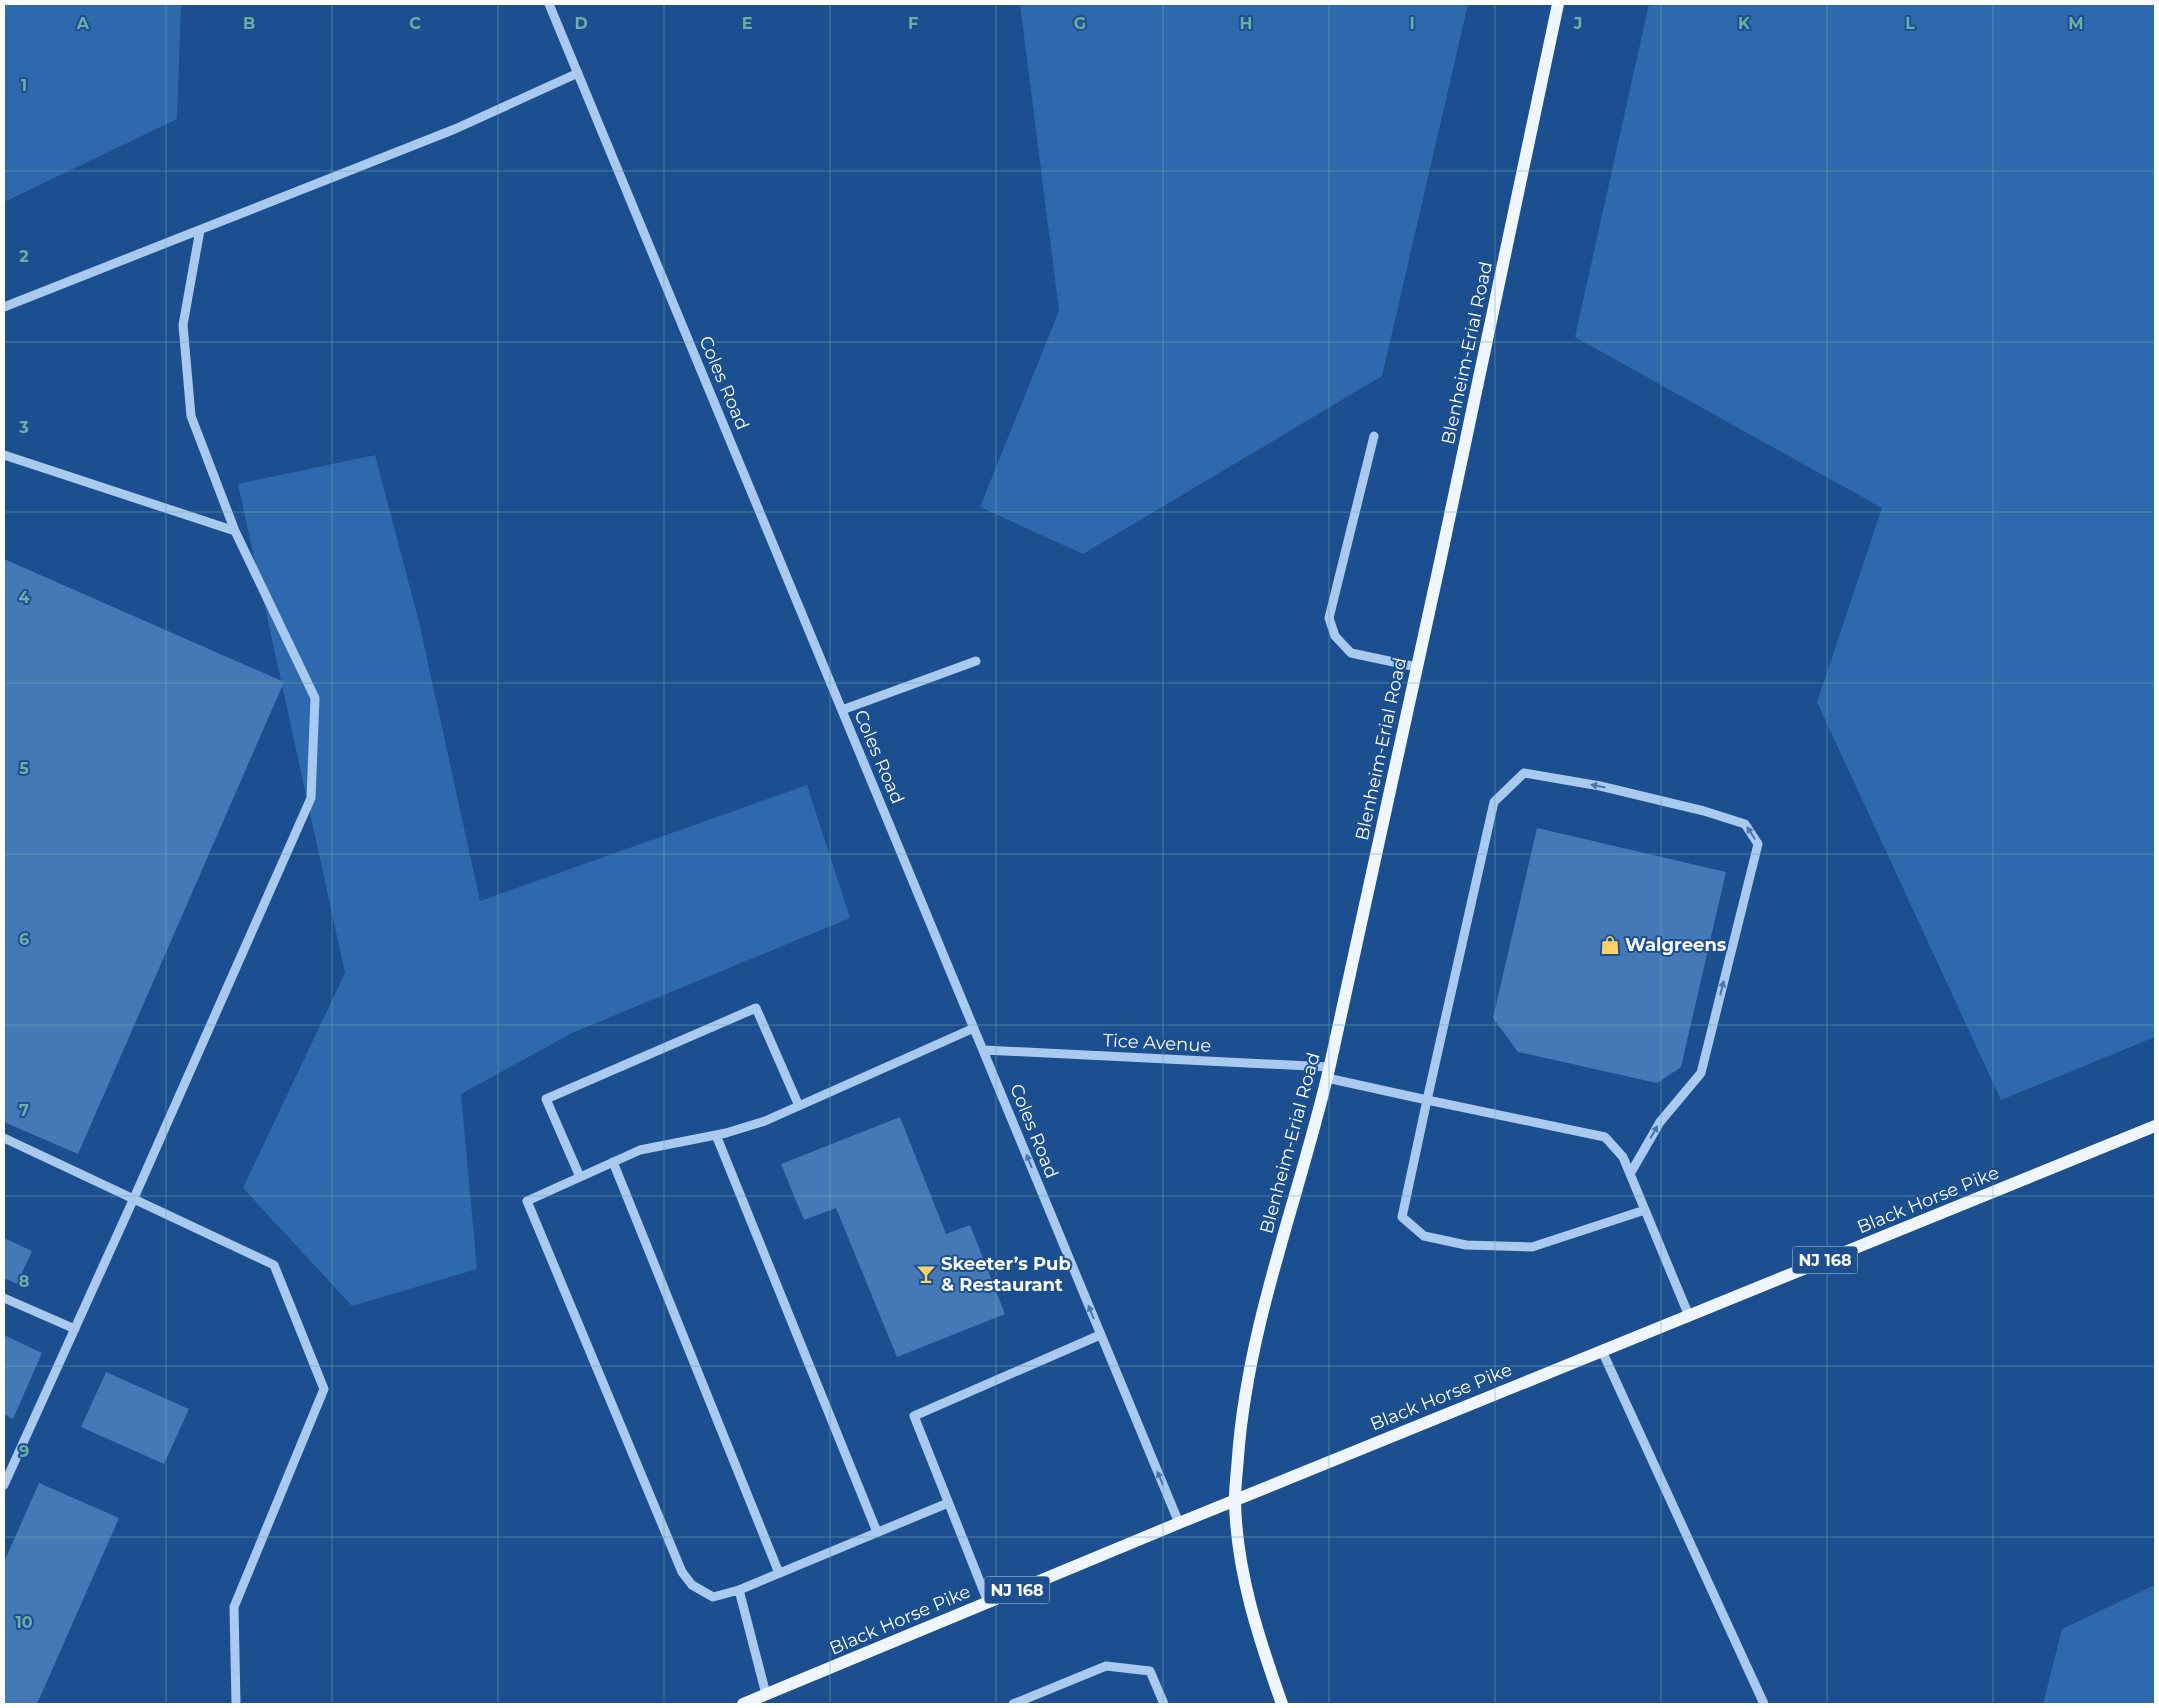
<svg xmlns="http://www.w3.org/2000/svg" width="2159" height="1708" font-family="Montserrat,sans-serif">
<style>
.green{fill:#2e69ad}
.building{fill:#4478b7}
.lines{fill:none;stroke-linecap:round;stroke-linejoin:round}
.minor{stroke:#a9c9ee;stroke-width:9}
.major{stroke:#f0f6ff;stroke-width:12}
.oneway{fill:#4674ac}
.grid{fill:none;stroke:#6fada8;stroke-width:1;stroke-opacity:0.55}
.labels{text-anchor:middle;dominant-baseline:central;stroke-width:4;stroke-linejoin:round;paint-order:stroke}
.shield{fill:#1b4f8f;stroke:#bbcadd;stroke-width:1}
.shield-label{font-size:16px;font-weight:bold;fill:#fff}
.street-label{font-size:18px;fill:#fff;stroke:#1b4f8f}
.poi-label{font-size:18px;font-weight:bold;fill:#fff;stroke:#1b4f8f;text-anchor:start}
.grid-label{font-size:16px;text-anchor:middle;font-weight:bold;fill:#6fada8;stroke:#1b4f8f;stroke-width:4;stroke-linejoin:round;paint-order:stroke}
</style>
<rect width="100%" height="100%" fill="#1b4f8f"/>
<path class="green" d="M 4,4 L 181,4 L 177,119 L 4,202 Z
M 1020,4 L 1468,4 L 1382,376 L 1083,554 L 980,507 L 1059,311 Z
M 1649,4 L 2155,4 L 2155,1037 L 2001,1100 L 1817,702 L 1882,508 L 1575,337 Z
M 375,455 L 419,622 L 480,901 L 807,785 L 850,918 L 572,1033 L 461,1094 L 477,1269 L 352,1306 L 243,1188 L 345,973 L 238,484 Z
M 2155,1585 L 2155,1704 L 2043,1704 L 2062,1629 Z"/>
<path class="building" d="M 4,559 L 284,682 L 78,1154 L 4,1122 Z
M 1537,828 L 1726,872 L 1681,1067 L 1657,1083 L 1518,1052 L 1493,1018 Z
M 900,1117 L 946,1234 L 970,1225 L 1005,1314 L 897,1357 L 836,1208 L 804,1220 L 781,1164 Z
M 4,1238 L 32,1251 L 17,1284 L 4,1278 Z
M 4,1335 L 42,1353 L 13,1419 L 4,1414 Z
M 106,1372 L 189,1409 L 164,1464 L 81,1427 Z
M 39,1483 L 119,1518 L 37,1704 L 4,1704 L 4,1562 Z"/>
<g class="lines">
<path class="minor" d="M 549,4 L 1179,1523
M 200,230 L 183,325 L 191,416 L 235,531
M 4,307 L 455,129 L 578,73
M 1374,436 L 1329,618 L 1335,636 L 1351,653 L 1417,667
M 4,455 L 235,531 L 315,698 L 311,798 L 134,1198 L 4,1485
M 842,710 L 976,661
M 984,1050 L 1329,1067
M 1327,1078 L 1427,1100 L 1402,1217 L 1424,1236 L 1466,1245 L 1532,1247 L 1645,1210 L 1623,1157 L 1605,1137 L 1427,1100 L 1494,802 L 1524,773 L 1600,786 L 1704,811 L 1745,824 L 1758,844 L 1701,1073 L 1660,1122 L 1630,1174
M 716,1135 L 877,1532
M 4,1138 L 274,1265 L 324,1389 L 234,1607 L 236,1704
M 613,1162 L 779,1573
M 580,1177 L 546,1099 L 756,1008 L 799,1106
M 1645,1210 L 1689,1316
M 4,1298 L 75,1329
M 1602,1351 L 1764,1704
M 739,1590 L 948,1503
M 988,1602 L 914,1416 L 1100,1335
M 766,1694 L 739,1590 L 713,1597 L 692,1585 L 682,1572 L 527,1201 L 640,1150 L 726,1133 L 765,1121 L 974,1028
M 1013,1704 L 1106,1666 L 1150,1671 L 1164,1704"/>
<path class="major" d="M 743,1704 L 1179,1523 L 2155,1126
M 1282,1704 C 1259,1639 1236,1571 1235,1500 C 1235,1486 1237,1471 1238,1457 C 1248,1322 1300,1196 1330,1065 C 1408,712 1485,358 1558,4"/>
</g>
<defs><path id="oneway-solid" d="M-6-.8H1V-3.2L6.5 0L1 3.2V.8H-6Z" transform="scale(1.25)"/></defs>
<g class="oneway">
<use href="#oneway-solid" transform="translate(1598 786) rotate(-169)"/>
<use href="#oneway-solid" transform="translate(1751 833) rotate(-123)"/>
<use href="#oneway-solid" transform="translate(1722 988) rotate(-76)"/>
<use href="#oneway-solid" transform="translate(1654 1132) rotate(-60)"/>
<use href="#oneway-solid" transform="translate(1029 1161) rotate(-112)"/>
<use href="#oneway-solid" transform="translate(1091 1312) rotate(-112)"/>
<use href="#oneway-solid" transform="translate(1160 1478) rotate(-113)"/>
</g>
<path class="grid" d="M 166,4 L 166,1704M 332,4 L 332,1704M 498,4 L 498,1704M 664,4 L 664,1704M 830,4 L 830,1704M 996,4 L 996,1704M 1163,4 L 1163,1704M 1329,4 L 1329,1704M 1495,4 L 1495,1704M 1661,4 L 1661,1704M 1827,4 L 1827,1704M 1993,4 L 1993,1704M 4,171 L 2155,171M 4,342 L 2155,342M 4,512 L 2155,512M 4,683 L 2155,683M 4,854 L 2155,854M 4,1025 L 2155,1025M 4,1196 L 2155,1196M 4,1366 L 2155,1366M 4,1537 L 2155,1537"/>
<defs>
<g id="shop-bare" transform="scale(1.5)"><path d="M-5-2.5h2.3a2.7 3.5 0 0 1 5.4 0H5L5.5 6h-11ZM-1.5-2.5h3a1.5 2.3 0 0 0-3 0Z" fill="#ffd166" stroke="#1b4f8f" stroke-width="2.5" paint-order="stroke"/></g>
<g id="bar-bare" transform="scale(1.5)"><path d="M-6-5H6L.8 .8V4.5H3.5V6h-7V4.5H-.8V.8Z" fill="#ffd166" stroke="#1b4f8f" stroke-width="2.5" paint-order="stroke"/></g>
</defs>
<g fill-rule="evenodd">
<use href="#shop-bare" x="1610" y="945"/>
<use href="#bar-bare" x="926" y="1274"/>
</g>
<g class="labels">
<g class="shield">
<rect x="1792.5" y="1246.5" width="65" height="27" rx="4"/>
<rect x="984.5" y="1576.5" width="65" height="27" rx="4"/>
</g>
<g class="shield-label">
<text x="1825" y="1260">NJ 168</text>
<text x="1017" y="1590">NJ 168</text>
</g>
<g class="street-label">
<text transform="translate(1467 353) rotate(-78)">Blenheim-Erial Road</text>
<text transform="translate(724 383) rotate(67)">Coles Road</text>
<text transform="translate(1381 749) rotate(-78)">Blenheim-Erial Road</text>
<text transform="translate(879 757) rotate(67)">Coles Road</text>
<text transform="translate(1157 1043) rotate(3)">Tice Avenue</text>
<text transform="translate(1034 1131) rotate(68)">Coles Road</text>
<text transform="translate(1290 1143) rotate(-75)">Blenheim-Erial Road</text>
<text transform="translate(1928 1200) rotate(-22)">Black Horse Pike</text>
<text transform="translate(1441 1397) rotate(-22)">Black Horse Pike</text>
<text transform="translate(900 1620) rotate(-23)">Black Horse Pike</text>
</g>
<g class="poi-label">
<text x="1625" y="945">Walgreens</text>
<text x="941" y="1264">Skeeter’s Pub<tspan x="941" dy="21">&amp; Restaurant</tspan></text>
</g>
</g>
<g class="grid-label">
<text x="83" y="29">A</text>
<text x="249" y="29">B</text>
<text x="415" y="29">C</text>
<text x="581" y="29">D</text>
<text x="747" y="29">E</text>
<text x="913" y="29">F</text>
<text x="1080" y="29">G</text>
<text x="1246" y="29">H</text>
<text x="1412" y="29">I</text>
<text x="1578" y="29">J</text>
<text x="1744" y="29">K</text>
<text x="1910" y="29">L</text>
<text x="2076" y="29">M</text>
<text x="24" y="91">1</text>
<text x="24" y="262">2</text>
<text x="24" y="433">3</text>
<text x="24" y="603">4</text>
<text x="24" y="774">5</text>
<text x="24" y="945">6</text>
<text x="24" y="1116">7</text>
<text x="24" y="1287">8</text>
<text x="24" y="1457">9</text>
<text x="24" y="1628">10</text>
</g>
<rect width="2159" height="1708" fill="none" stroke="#ffffff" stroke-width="10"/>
</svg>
